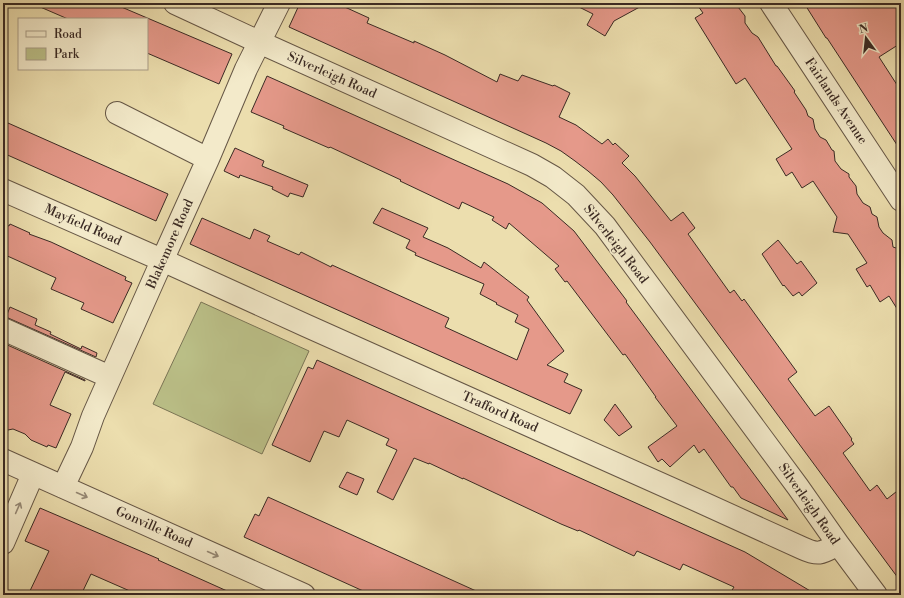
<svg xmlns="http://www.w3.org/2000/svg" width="904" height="598" font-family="'Libre Bodoni',serif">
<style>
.green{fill:#bbc088;stroke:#7a7556}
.building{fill:#e5998a;stroke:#3a2a24}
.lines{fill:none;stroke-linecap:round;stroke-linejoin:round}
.minor-casing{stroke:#665746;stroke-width:24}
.minor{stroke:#f3eaca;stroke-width:22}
.oneway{stroke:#968a77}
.labels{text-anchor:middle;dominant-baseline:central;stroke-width:3.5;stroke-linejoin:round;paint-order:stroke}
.street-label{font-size:13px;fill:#3a2a24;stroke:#f3eaca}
</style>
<rect width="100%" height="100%" fill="#ecdeae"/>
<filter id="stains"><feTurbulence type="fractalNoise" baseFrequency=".005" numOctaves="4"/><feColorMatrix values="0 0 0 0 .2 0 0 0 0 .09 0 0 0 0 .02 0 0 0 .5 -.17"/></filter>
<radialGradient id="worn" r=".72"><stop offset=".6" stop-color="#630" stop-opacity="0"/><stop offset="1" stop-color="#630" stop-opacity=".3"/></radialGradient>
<path class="green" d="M 201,302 L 309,351 L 262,454 L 153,404 Z"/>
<path class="building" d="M 31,3 L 112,3 L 232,54 L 219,84 L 147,53 L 147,19 L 68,19 Z
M 300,3 L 336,3 L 369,18 L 367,23 L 414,43 L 414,41 L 445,55 L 497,82 L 500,74 L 518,81 L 522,75 L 553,86 L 554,85 L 570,93 L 559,117 L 576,125 L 602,144 L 608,139 L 613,145 L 615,143 L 629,156 L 622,163 L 635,176 L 671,221 L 683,212 L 695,228 L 688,234 L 730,293 L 734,290 L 742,301 L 744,299 L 797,372 L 788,379 L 815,416 L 829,406 L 852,439 L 851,440 L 854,444 L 843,453 L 870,491 L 877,485 L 887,499 L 901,488 L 901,582 L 650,242 L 613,195 L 601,182 L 588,171 L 575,161 L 561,151 L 546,143 L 289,27 Z
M 571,3 L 647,3 L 614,21 L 605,36 L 587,25 L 593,14 Z
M 696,3 L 735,3 L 745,16 L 745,23 L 752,33 L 758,37 L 776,66 L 777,66 L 795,91 L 794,92 L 806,110 L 808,116 L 813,119 L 815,129 L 820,137 L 826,140 L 832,150 L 834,151 L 835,161 L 841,169 L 849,174 L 849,177 L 856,186 L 857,194 L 863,203 L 870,207 L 872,214 L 877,217 L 879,227 L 883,233 L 892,240 L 893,247 L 899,249 L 901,261 L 901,315 L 889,296 L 880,302 L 870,285 L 867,287 L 856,269 L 867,263 L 848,234 L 833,232 L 837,217 L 813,181 L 802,188 L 792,172 L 786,176 L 776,159 L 792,149 L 745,78 L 736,84 L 695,18 L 703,13 Z
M 804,3 L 901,3 L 901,43 L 879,57 L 901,91 L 901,151 L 827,38 L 826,38 Z
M 267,76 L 508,184 L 542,203 L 574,231 L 627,301 L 626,302 L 788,520 L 741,498 L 733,487 L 731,487 L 704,449 L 699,453 L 694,445 L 670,467 L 662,459 L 658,462 L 648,447 L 677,426 L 655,397 L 656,397 L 625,354 L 623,355 L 567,281 L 565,282 L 555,269 L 559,266 L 509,223 L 506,229 L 492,220 L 494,217 L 462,202 L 459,209 L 400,181 L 401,180 L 330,147 L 329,148 L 283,128 L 284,126 L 251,112 Z
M 8,123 L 168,194 L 156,221 L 3,153 L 3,135 Z
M 235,148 L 264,161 L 262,166 L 308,185 L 303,197 L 290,193 L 288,197 L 272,189 L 273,187 L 240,175 L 239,178 L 224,171 Z
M 382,208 L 428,228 L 423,237 L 448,248 L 481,268 L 484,262 L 529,297 L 527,300 L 564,351 L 547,365 L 568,374 L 564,382 L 582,390 L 570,414 L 190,244 L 202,218 L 250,239 L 254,229 L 270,236 L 267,241 L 299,255 L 301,252 L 331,267 L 332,265 L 449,318 L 445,327 L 517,360 L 529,329 L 515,322 L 518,315 L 496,304 L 497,303 L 480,294 L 484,284 L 415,255 L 416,253 L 406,248 L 410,240 L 373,223 Z
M 3,224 L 9,226 L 10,224 L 30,233 L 29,234 L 51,242 L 126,277 L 125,280 L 132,283 L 113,323 L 81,309 L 84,303 L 51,289 L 56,278 L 3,254 Z
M 778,240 L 797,264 L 801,261 L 817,283 L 802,296 L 799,292 L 793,296 L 784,285 L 783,286 L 762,254 Z
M 10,307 L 37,319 L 35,325 L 51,332 L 50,334 L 81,349 L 82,346 L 97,353 L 96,357 L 6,317 Z
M 3,343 L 85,380 L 85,381 L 65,372 L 50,405 L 71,414 L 56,448 L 48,445 L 47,447 L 31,440 L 25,434 L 13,429 L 3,431 Z
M 317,360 L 745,552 L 817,595 L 729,595 L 734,587 L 683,564 L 680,570 L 637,551 L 634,556 L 579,530 L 578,531 L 561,524 L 463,478 L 463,479 L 429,463 L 429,464 L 414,458 L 393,500 L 377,492 L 397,450 L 386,445 L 389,439 L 347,420 L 339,437 L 324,431 L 310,462 L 272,445 L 308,367 L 313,369 Z
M 615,404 L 632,427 L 619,436 L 604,420 Z
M 347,472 L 364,479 L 357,495 L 339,487 Z
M 268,497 L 485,595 L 372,595 L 244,537 L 255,514 L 259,516 Z
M 40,508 L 159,559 L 158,560 L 236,595 L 139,595 L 91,574 L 81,595 L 28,595 L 49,551 L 25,541 Z"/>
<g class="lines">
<g class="minor-casing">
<path id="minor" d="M 175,3 L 259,42 L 532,165 L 553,177 L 576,195 L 605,226 L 798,487 L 838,544 L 876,595
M 771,3 L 901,200
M 117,113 L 208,159
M 3,190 L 162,260 L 307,326 L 692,498 L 802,548 C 819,556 822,553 838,544
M 3,329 L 110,377
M 3,460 L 304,595
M 63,487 L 82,447 L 93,416 L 157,272 L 208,159 L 246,69 L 279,3
M 3,543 L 33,474"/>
</g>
<use href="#minor" class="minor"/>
</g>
<defs><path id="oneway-shaft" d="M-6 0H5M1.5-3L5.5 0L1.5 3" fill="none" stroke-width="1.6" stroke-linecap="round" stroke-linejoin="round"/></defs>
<g class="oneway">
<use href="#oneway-shaft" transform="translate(82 495) rotate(24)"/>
<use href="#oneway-shaft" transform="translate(18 508) rotate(-66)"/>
<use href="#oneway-shaft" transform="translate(213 554) rotate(24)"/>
</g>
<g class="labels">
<g class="street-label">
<text transform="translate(332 75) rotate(24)">Silverleigh Road</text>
<text transform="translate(836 101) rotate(56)">Fairlands Avenue</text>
<text transform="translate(83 225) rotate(24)">Mayfield Road</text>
<text transform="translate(170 244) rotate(-66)">Blakemore Road</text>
<text transform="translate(616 244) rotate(52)">Silverleigh Road</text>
<text transform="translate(500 412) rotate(24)">Trafford Road</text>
<text transform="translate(809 504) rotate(55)">Silverleigh Road</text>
<text transform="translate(154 527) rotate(24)">Gonville Road</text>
</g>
</g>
<rect width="904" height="598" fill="none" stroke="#ecdeae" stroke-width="16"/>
<rect x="4" y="4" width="896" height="590" fill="none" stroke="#3a2a24" stroke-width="2"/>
<rect x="8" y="8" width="888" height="582" fill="none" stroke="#3a2a24"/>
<rect x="18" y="18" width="130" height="52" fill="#f3eaca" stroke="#a99d88"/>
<rect x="26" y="31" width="20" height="6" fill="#f3eaca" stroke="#a99d88"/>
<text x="54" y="38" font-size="12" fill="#3a2a24">Road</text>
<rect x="26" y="48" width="20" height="12" fill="#bbc088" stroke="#a99d88"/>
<text x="54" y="58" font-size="12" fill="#3a2a24">Park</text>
<g transform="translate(866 38) rotate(345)" stroke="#f3eaca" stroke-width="3" paint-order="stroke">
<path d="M0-3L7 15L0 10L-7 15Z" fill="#3a2a24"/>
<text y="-6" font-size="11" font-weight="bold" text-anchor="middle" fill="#3a2a24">N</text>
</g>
<rect width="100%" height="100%" filter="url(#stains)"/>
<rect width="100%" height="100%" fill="url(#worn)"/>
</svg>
